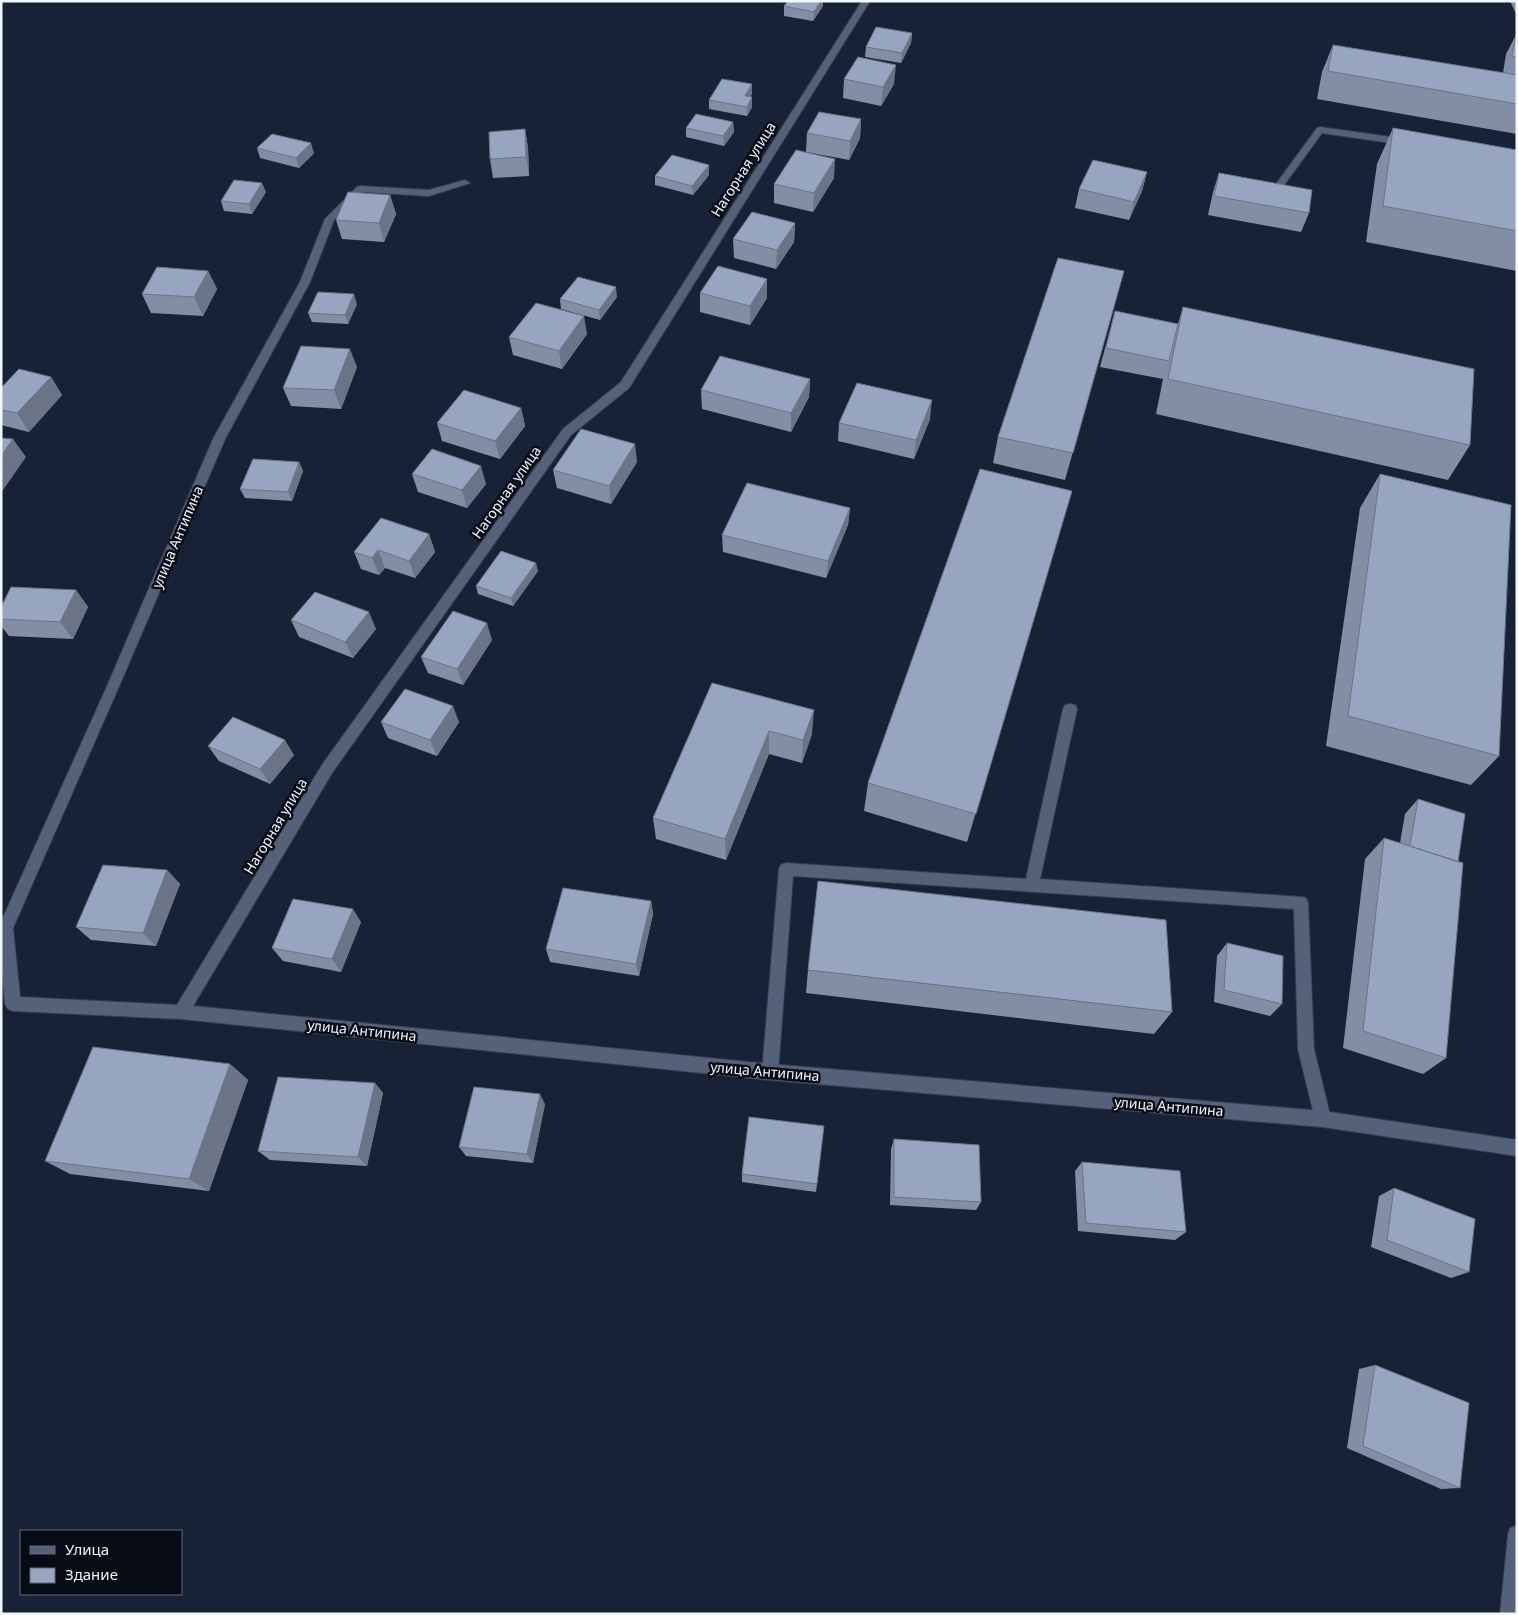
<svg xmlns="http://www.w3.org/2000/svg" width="1518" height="1615" font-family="'Noto Sans',sans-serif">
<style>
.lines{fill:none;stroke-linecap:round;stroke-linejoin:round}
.service-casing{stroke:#383e4e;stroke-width:2}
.minor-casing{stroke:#383e4e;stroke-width:2}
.tertiary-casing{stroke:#383e4e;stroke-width:2}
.service{fill:#556179;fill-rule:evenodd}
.minor{fill:#556179;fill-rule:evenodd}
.tertiary{fill:#556179;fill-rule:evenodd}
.wall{fill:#838ea5}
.shaded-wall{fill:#6a7486}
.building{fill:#98a5c0;stroke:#6a7486}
.labels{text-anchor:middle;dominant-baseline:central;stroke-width:5;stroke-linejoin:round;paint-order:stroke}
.street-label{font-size:14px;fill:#f1f5fe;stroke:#070b14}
</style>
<rect width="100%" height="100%" fill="#182236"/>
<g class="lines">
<g class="service-casing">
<path id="service" d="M 1320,127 L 1405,139 L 1410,142 L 1405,145 L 1322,133 L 1282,188 L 1276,188 L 1276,184 L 1317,128 Z
M 1070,704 L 1075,705 L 1077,709 L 1040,879 L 1301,897 L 1306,898 L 1308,903 L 1314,1049 L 1331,1119 L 1329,1125 L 1323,1127 L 1317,1125 L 1315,1119 L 1298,1049 L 1294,909 L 793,876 L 778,1072 L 776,1077 L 770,1080 L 764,1077 L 762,1072 L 779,869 L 781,865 L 786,863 L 1026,879 L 1063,709 L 1065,705 Z"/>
</g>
<g class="minor-casing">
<path id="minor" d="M 862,1 L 870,1 L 629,388 L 571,435 L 332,773 L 193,1006 L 770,1064 L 1323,1111 L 1517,1140 L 1517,1156 L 1323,1127 L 770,1080 L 181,1019 L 13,1011 L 8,1009 L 5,1004 L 1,957 L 1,922 L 108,684 L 213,439 L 300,282 L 325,219 L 357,187 L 360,186 L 429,190 L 465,180 L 470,183 L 429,196 L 362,192 L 334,220 L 310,282 L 225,439 L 120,684 L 13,928 L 20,997 L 177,1005 L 322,765 L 563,429 L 621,382 Z"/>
</g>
<g class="tertiary-casing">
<path id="tertiary" d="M 1517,1526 L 1517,1614 L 1500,1614 L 1508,1535 L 1510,1528 Z"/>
</g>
<use href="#service" class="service"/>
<use href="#minor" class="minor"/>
<use href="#tertiary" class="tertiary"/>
</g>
<path class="wall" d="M 788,1 L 823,1 L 823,6 L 813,21 L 784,16 L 784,6 Z
M 1510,1 L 1517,1 L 1517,14 L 1516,14 Z
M 912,33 L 911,43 L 901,63 L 865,57 L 866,47 Z
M 1517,33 L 1517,134 L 1317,99 L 1322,72 L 1333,45 L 1503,73 L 1506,54 L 1516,35 Z
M 844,79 L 894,84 L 881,106 L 843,98 Z
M 752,94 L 750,97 L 752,97 L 752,107 L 747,116 L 709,109 L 709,100 Z
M 861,119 L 860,138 L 849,160 L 806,152 L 807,133 Z
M 733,122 L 734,132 L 724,146 L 686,137 L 686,128 Z
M 1393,128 L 1517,150 L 1517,271 L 1366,242 L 1377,164 Z
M 525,129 L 528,148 L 529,176 L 493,178 L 490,159 Z
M 257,148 L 314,153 L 299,168 L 260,158 Z
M 709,165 L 709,175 L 693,195 L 655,185 L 655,176 Z
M 1147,172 L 1142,191 L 1129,220 L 1075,208 L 1079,189 Z
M 1219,173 L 1309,213 L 1301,232 L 1208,215 L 1213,192 Z
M 834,178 L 813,212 L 774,203 L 774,184 Z
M 266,192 L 252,214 L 224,211 L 221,201 Z
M 390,195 L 396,214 L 384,242 L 342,239 L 336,220 Z
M 795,223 L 794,242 L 776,269 L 734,258 L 733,239 Z
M 208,271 L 217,289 L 203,316 L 151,313 L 142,294 Z
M 1124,271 L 1065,480 L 993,463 L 998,437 Z
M 767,279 L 767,298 L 750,325 L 700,312 L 700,293 Z
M 617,297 L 600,320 L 561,309 L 560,299 Z
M 357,304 L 348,324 L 312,322 L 308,313 Z
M 1183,307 L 1470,445 L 1448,480 L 1156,414 L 1163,379 L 1100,367 L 1115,311 L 1178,324 Z
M 587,334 L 562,369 L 513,355 L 509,337 Z
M 357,367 L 341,409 L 291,406 L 283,388 Z
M 51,377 L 62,395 L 29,432 L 1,425 L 1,388 Z
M 810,379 L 809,397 L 791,432 L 702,409 L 701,390 Z
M 521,408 L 525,426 L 500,459 L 442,441 L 437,423 Z
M 930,419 L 914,459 L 838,441 L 839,423 Z
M 299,462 L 303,471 L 292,501 L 245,498 L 240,489 Z
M 637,462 L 611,504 L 557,488 L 553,470 Z
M 412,474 L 486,484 L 467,508 L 418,492 Z
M 1380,474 L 1499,756 L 1471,785 L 1326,746 L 1360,508 Z
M 1072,491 L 967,842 L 864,811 L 868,783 Z
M 850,508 L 848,525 L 826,578 L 723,552 L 722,535 Z
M 429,534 L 435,552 L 415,578 L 385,568 L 379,575 L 361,569 L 354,552 Z
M 538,571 L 513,606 L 478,594 L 476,586 Z
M 76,590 L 88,607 L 73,639 L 9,636 L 1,626 L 1,607 Z
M 291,620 L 376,629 L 353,658 L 299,637 Z
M 492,640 L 463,685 L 428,673 L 421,657 Z
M 712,683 L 812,734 L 802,763 L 769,754 L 726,860 L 656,839 L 653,818 Z
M 381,722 L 459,722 L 437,756 L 388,738 Z
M 208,746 L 294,755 L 270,784 L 219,761 Z
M 1418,799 L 1458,862 L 1446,1058 L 1423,1074 L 1343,1048 L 1365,859 L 1384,838 L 1400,843 L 1405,814 Z
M 167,870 L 180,884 L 156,946 L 91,940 L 76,927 Z
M 651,901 L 653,914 L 639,976 L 550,962 L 546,949 Z
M 361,922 L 341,972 L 283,961 L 272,948 Z
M 1227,943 L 1282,1004 L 1270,1016 L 1214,1002 L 1217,956 Z
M 808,970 L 1172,1012 L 1154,1034 L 806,993 Z
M 230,1064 L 248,1080 L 209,1191 L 70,1174 L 45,1161 Z
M 375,1083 L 383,1093 L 367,1166 L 270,1160 L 258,1151 Z
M 545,1104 L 533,1163 L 466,1156 L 459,1147 Z
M 894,1139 L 981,1202 L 976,1210 L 890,1205 L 891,1149 Z
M 1082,1162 L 1186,1232 L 1175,1240 L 1078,1231 L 1075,1171 Z
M 742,1174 L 817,1184 L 816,1192 L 742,1182 Z
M 1394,1188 L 1469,1272 L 1451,1278 L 1371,1247 L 1379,1196 Z
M 1375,1365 L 1460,1488 L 1441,1489 L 1347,1448 L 1359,1369 Z"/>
<path class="shaded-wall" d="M 821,1 L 823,1 L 823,6 L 813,21 L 814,12 Z
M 912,33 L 911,43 L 901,63 L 902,53 Z
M 896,65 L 894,84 L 881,106 L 883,87 Z
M 752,84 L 752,94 L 745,105 L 745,96 Z
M 752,97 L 752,107 L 747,116 L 747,107 Z
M 861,119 L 860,138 L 849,160 L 850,141 Z
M 733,122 L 734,132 L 724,146 L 723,136 Z
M 525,129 L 528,148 L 529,176 L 526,157 Z
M 311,143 L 314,153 L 299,168 L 296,158 Z
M 835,159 L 834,178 L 813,212 L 814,193 Z
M 709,165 L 709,175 L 693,195 L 692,186 Z
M 1147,172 L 1142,191 L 1129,220 L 1134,202 Z
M 262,183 L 266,192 L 252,214 L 249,204 Z
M 390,195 L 396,214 L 384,242 L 379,223 Z
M 795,223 L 794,242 L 776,269 L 777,250 Z
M 208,271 L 217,289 L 203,316 L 194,297 Z
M 767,279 L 767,298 L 750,325 L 750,306 Z
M 616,287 L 617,297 L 600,320 L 599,310 Z
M 354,294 L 357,304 L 348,324 L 345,315 Z
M 584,316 L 587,334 L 562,369 L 559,351 Z
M 350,349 L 357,367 L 341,409 L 334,390 Z
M 51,377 L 62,395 L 29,432 L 17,413 Z
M 810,379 L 809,397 L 791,432 L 791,413 Z
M 932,400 L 930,419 L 914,459 L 916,440 Z
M 521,408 L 525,426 L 500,459 L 495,441 Z
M 13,439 L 26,457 L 1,493 L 1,456 Z
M 635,444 L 637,462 L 611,504 L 609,486 Z
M 299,462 L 303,471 L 292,501 L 288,492 Z
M 481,466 L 486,484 L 467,508 L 462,490 Z
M 850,508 L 848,525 L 826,578 L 828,561 Z
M 429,534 L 435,552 L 415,578 L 409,561 Z
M 378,550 L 385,568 L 379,575 L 372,558 Z
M 536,563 L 538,571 L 513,606 L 511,598 Z
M 76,590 L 88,607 L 73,639 L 60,622 Z
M 369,612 L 376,629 L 353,658 L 345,642 Z
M 487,623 L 492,640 L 463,685 L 457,669 Z
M 453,706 L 459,722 L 437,756 L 430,740 Z
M 814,710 L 812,734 L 802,763 L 803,740 Z
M 769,731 L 769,754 L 726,860 L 725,839 Z
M 285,740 L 294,755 L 270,784 L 260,769 Z
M 167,870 L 180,884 L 156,946 L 143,933 Z
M 651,901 L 653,914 L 639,976 L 636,964 Z
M 353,909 L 361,922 L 341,972 L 332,959 Z
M 230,1064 L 248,1080 L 209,1191 L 189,1179 Z
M 375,1083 L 383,1093 L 367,1166 L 358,1157 Z
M 540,1094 L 545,1104 L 533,1163 L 527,1154 Z"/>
<path class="building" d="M 788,1 L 821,1 L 814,12 L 784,6 Z
M 876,27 L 912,33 L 902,53 L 866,47 Z
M 1516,35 L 1517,35 L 1517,57 L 1512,56 Z
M 1333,45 L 1517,75 L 1517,104 L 1328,71 Z
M 858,57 L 896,65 L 883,87 L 844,79 Z
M 722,79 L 752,84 L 745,96 L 752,97 L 747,107 L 709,100 Z
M 819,112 L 861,119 L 850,141 L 807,133 Z
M 696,114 L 733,122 L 723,136 L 686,128 Z
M 1393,128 L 1517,150 L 1517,231 L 1383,206 Z
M 525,129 L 526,157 L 490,159 L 489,132 Z
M 272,134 L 311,143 L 296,158 L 257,148 Z
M 796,150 L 835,159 L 814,193 L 774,184 Z
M 672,155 L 709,165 L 692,186 L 655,176 Z
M 1093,160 L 1147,172 L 1134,202 L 1079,189 Z
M 1219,173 L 1312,190 L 1309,213 L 1214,196 Z
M 234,180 L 262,183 L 249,204 L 221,201 Z
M 348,192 L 390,195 L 379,223 L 336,220 Z
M 752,212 L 795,223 L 777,250 L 733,239 Z
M 1058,258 L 1124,271 L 1073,453 L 998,437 Z
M 718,266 L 767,279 L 750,306 L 700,293 Z
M 157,267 L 208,271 L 194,297 L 142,294 Z
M 578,277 L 616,287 L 599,310 L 560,299 Z
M 318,292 L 354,294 L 345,315 L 308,313 Z
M 536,303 L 584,316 L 559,351 L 509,337 Z
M 1183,307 L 1474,369 L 1470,445 L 1168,379 Z
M 1115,311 L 1178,324 L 1169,361 L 1106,348 Z
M 301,346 L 350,349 L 334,390 L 283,388 Z
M 720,356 L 810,379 L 791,413 L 701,390 Z
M 19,369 L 51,377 L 17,413 L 1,410 L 1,388 Z
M 857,383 L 932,400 L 916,440 L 839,423 Z
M 464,390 L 521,408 L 495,441 L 437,423 Z
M 581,429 L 635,444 L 609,486 L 553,470 Z
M 1,438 L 13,439 L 1,456 Z
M 432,449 L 481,466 L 462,490 L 412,474 Z
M 253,459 L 299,462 L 288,492 L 240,489 Z
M 980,469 L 1072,491 L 976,814 L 868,783 Z
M 1380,474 L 1511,505 L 1499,756 L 1348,716 Z
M 747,483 L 850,508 L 828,561 L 722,535 Z
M 381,518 L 429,534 L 409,561 L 378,550 L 372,558 L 354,552 Z
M 501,551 L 536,563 L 511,598 L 476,586 Z
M 11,587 L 76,590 L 60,622 L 1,619 L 1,607 Z
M 315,592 L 369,612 L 345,642 L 291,620 Z
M 453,611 L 487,623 L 457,669 L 421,657 Z
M 712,683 L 814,710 L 803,740 L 769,731 L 725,839 L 653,818 Z
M 405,689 L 453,706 L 430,740 L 381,722 Z
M 233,717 L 285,740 L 260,769 L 208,746 Z
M 1418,799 L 1465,814 L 1458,862 L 1410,846 Z
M 1384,838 L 1463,863 L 1446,1058 L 1363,1031 Z
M 103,865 L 167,870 L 143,933 L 76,927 Z
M 818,881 L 1166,920 L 1172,1012 L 808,970 Z
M 563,888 L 651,901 L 636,964 L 546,949 Z
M 293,899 L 353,909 L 332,959 L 272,948 Z
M 1227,943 L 1283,956 L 1282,1004 L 1224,990 Z
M 93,1047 L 230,1064 L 189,1179 L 45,1161 Z
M 278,1077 L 375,1083 L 358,1157 L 258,1151 Z
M 474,1087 L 540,1094 L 527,1154 L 459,1147 Z
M 749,1117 L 824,1126 L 817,1184 L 742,1174 Z
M 894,1139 L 979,1145 L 981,1202 L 894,1197 Z
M 1082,1162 L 1180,1171 L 1186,1232 L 1086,1223 Z
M 1394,1188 L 1475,1219 L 1469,1272 L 1387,1240 Z
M 1375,1365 L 1469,1403 L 1460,1488 L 1363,1446 Z"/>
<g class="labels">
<g class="street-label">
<text transform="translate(743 169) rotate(-58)">Нагорная улица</text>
<text transform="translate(506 492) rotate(-55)">Нагорная улица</text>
<text transform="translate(177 537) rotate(-67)">улица Антипина</text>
<text transform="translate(275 826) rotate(-59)">Нагорная улица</text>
<text transform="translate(362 1030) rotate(6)">улица Антипина</text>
<text transform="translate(765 1071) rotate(5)">улица Антипина</text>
<text transform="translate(1169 1106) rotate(5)">улица Антипина</text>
</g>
</g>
<rect width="1518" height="1615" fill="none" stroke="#f1f5fe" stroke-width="5"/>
<rect x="20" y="1530" width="162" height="65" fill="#070b14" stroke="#656972"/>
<rect x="30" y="1546" width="25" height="8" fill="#556179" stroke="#656972"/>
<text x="65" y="1555" font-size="15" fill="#f1f5fe">Улица</text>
<rect x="30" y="1568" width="25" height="15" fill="#98a5c0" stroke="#656972"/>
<text x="65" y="1580" font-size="15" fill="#f1f5fe">Здание</text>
</svg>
